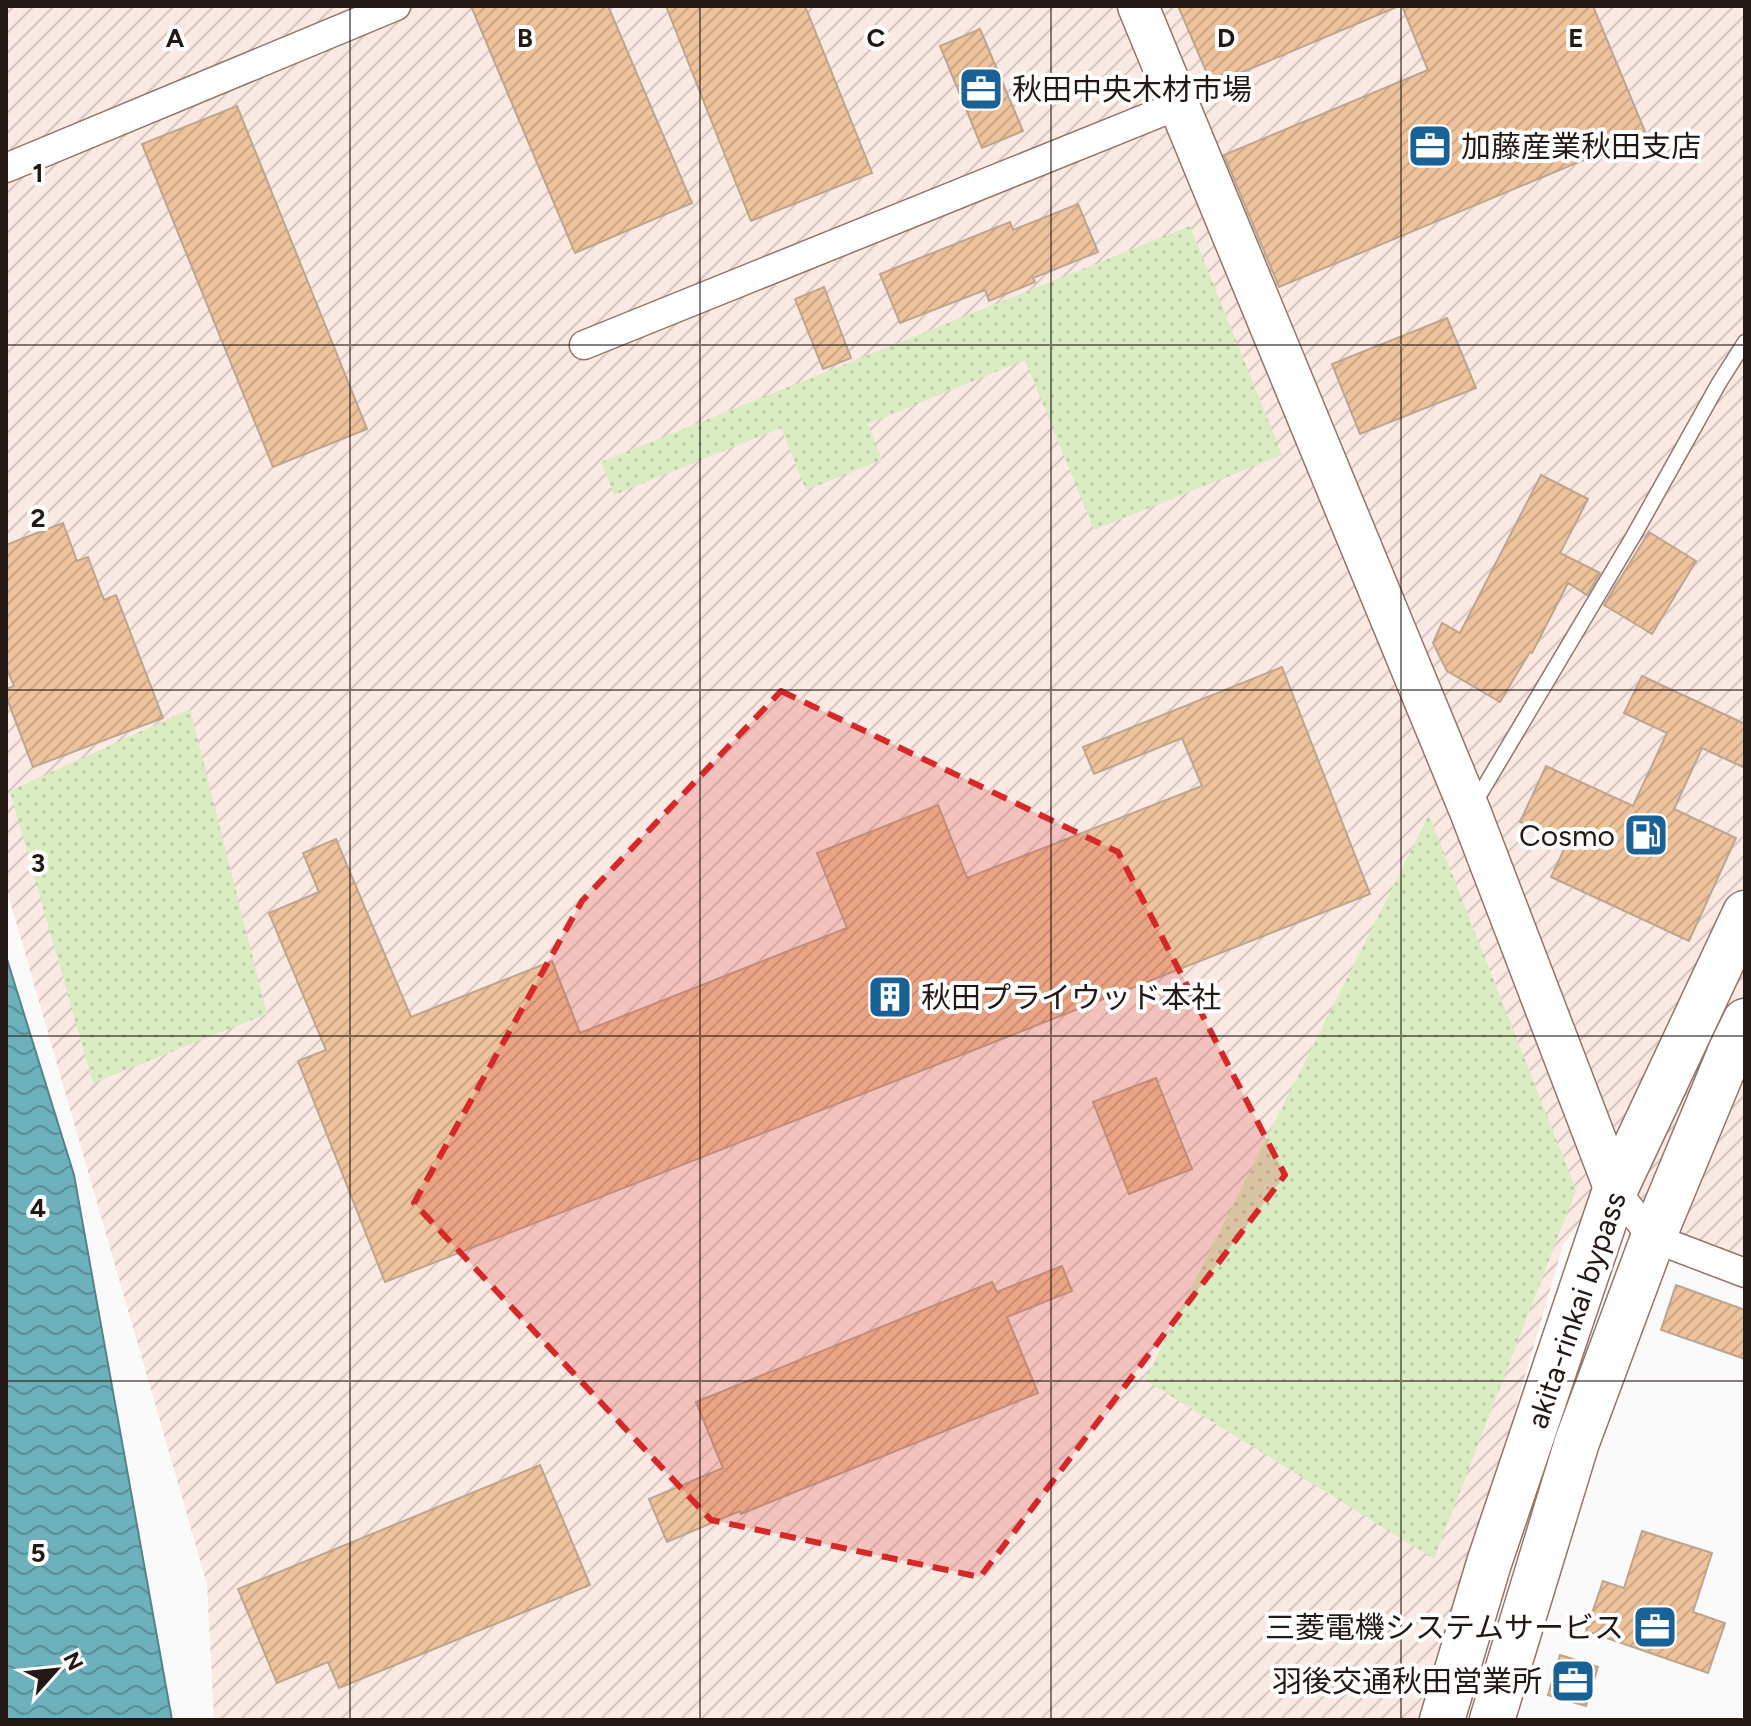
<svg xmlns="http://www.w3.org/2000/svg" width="1751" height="1726" font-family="Figtree,'Noto Sans JP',sans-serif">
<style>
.industrial{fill:url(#industrial-furrows)}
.grass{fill:url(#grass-dots)}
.water{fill:url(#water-waves);stroke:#56838a;stroke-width:2}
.building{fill:url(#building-hatch);stroke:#bea58f;stroke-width:2}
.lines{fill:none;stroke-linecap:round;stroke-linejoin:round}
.lane-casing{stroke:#94756a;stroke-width:17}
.street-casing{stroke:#94756a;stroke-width:31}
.secondary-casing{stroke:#94756a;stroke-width:43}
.highway-casing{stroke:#94756a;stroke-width:47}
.lane{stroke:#fff;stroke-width:14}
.street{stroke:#fff;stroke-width:28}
.secondary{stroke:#fff;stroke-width:40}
.highway{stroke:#fff;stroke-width:44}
.marked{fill:#d62828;fill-opacity:0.2;stroke:#d62828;stroke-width:6;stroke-dasharray:16 10;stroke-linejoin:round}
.grid{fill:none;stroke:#241814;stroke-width:2;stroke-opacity:0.55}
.labels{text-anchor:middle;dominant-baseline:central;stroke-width:8;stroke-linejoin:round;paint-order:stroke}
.poi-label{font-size:30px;fill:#241814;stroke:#fff;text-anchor:start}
.street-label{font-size:30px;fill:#241814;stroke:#fff}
.grid-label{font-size:26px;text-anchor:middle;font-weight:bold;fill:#241814;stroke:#fff;stroke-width:8;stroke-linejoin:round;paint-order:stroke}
</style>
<defs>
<pattern id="industrial-furrows" width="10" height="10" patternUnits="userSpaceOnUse" patternTransform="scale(2)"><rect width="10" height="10" fill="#fbe9e3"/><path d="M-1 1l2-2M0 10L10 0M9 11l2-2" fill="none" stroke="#d7c7c2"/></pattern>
<pattern id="grass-dots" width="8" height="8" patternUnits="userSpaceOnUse" patternTransform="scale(2)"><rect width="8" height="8" fill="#d9ecc2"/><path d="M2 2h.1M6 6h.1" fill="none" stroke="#bacaa6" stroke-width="1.8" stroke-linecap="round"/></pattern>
<pattern id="water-waves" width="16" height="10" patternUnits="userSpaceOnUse" patternTransform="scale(2)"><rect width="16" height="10" fill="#6cb1bc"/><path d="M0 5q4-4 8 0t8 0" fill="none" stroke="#598f98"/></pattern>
<pattern id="building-hatch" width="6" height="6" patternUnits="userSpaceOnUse" patternTransform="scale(2)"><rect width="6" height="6" fill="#eec39c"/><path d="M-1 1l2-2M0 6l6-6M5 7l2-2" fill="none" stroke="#cca786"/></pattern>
</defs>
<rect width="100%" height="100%" fill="#fafafa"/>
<path class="industrial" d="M 6,6 L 1745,6 L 1745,1280 L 1589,1210 L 1563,1245 L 1425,1720 L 214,1720 L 207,1584 L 6,887 Z"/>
<path class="grass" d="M 1190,226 L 1282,455 L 1094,530 L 1025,360 L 868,424 L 882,460 L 806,490 L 781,428 L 614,495 L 601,462 Z
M 190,709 L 267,1014 L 93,1083 L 10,791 Z
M 1429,815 L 1576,1190 L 1434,1559 L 1145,1380 Z"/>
<path class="water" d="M 6,956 L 74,1175 L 172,1720 L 6,1720 Z"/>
<path class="building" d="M 471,6 L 608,6 L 692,203 L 575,253 Z
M 666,6 L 805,6 L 872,173 L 751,221 Z
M 1178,6 L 1399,6 L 1212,85 Z
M 1402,6 L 1593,6 L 1646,134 L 1279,287 L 1224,155 L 1428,70 Z
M 980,29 L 1023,131 L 982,148 L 940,46 Z
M 237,106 L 367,429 L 273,467 L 142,144 Z
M 1078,204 L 1098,252 L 1033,278 L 1035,282 L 989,301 L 985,290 L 900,323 L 880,274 L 1010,222 L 1013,230 Z
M 824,287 L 851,358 L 823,369 L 795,299 Z
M 1447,318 L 1476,388 L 1360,434 L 1332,364 Z
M 1541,475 L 1588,499 L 1560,553 L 1600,573 L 1587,595 L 1568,583 L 1532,653 L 1530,652 L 1500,702 L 1447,671 L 1433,643 L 1442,623 L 1460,633 Z
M 63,523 L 77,561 L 88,557 L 104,600 L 116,595 L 163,718 L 33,767 L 6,696 L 6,689 L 14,686 L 6,667 L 6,545 Z
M 1649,532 L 1696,561 L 1652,634 L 1604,605 Z
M 1282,667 L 1370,894 L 385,1282 L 298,1061 L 326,1050 L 269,913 L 319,892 L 303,853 L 336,839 L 411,1017 L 552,961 L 580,1033 L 847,928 L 817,853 L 938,805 L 967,878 L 1202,786 L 1182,738 L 1094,774 L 1083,747 Z
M 1642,676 L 1745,724 L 1745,768 L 1702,748 L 1674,809 L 1736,838 L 1689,941 L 1551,877 L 1567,843 L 1520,822 L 1546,766 L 1633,806 L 1667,733 L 1624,713 Z
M 1156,1078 L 1192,1169 L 1129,1194 L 1093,1102 Z
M 1062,1266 L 1072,1291 L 1007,1317 L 1038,1393 L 741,1514 L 740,1511 L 667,1542 L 649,1499 L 723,1468 L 696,1402 L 992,1282 L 997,1292 Z
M 1676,1285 L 1745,1310 L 1745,1359 L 1661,1330 Z
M 540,1465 L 590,1585 L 339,1688 L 328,1662 L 277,1683 L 238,1589 Z
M 1642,1531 L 1712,1553 L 1693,1612 L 1725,1623 L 1708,1673 L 1586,1631 L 1603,1581 L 1624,1588 Z
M 1560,1655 L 1598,1667 L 1586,1706 L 1548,1695 Z"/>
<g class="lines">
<g class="lane-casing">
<path id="lane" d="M 1474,804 L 1634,535 L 1719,383 L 1745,342"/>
</g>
<g class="street-casing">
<path id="street" d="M 6,168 L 396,6
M 584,345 L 1179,105
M 1615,1190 L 1653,1238 L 1745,1273"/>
</g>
<g class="secondary-casing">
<path id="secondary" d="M 1138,6 L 1470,811 L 1615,1190"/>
</g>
<g class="highway-casing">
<path id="highway" d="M 1442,1720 L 1489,1563 L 1615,1190 L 1745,913
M 1492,1720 L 1577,1442 L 1653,1238 L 1731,1050 L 1745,1021"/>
</g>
<use href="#lane" class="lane"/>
<use href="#street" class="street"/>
<use href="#secondary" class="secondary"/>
<use href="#highway" class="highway"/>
</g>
<path class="marked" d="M 781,691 L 1118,852 L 1285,1175 L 980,1577 L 711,1520 L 414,1203 L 582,901 Z"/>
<path class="grid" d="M 350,6 L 350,1720M 700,6 L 700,1720M 1051,6 L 1051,1720M 1401,6 L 1401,1720M 6,345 L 1745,345M 6,690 L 1745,690M 6,1036 L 1745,1036M 6,1381 L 1745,1381"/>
<defs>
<g id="office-square" transform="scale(2.3)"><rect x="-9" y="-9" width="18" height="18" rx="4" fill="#1a6296" stroke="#fff"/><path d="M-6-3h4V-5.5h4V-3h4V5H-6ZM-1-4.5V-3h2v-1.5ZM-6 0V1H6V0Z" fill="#fff"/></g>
<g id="fuel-square" transform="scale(2.3)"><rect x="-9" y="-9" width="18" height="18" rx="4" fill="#1a6296" stroke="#fff"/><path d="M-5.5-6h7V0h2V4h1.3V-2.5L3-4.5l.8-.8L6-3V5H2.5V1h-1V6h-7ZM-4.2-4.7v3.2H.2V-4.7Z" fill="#fff"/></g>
<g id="building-square" transform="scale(2.3)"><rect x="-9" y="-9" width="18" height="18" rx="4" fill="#1a6296" stroke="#fff"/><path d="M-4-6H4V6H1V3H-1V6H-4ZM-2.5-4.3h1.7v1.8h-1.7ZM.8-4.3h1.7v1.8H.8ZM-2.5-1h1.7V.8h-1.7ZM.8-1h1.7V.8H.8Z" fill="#fff"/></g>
</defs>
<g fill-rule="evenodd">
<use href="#office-square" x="981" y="89"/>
<use href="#office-square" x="1430" y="146"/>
<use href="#fuel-square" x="1646" y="835"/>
<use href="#building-square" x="890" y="997"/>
<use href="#office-square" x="1655" y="1627"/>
<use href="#office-square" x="1573" y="1681"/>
</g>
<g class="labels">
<g class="poi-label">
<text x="1012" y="89">秋田中央木材市場</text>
<text x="1461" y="146">加藤産業秋田支店</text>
<text x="1615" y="835" text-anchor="end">Cosmo</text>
<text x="921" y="997">秋田プライウッド本社</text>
<text x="1624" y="1627" text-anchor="end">三菱電機システムサービス</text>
<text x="1542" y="1681" text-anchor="end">羽後交通秋田営業所</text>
</g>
<g class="street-label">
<text transform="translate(1576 1310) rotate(-71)">akita-rinkai bypass</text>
</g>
</g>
<g class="grid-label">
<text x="175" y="47">A</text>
<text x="525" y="47">B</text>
<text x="876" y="47">C</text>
<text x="1226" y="47">D</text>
<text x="1576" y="47">E</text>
<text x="38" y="182">1</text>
<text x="38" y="527">2</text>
<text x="38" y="872">3</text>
<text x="38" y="1217">4</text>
<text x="38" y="1562">5</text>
</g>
<rect width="1751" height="1726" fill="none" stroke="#241814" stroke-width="16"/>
<g transform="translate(56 1670) rotate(63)" stroke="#ffffff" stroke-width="6" paint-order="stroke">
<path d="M0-6L14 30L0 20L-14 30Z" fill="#241814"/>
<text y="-12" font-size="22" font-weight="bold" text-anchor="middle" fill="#241814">N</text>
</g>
</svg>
